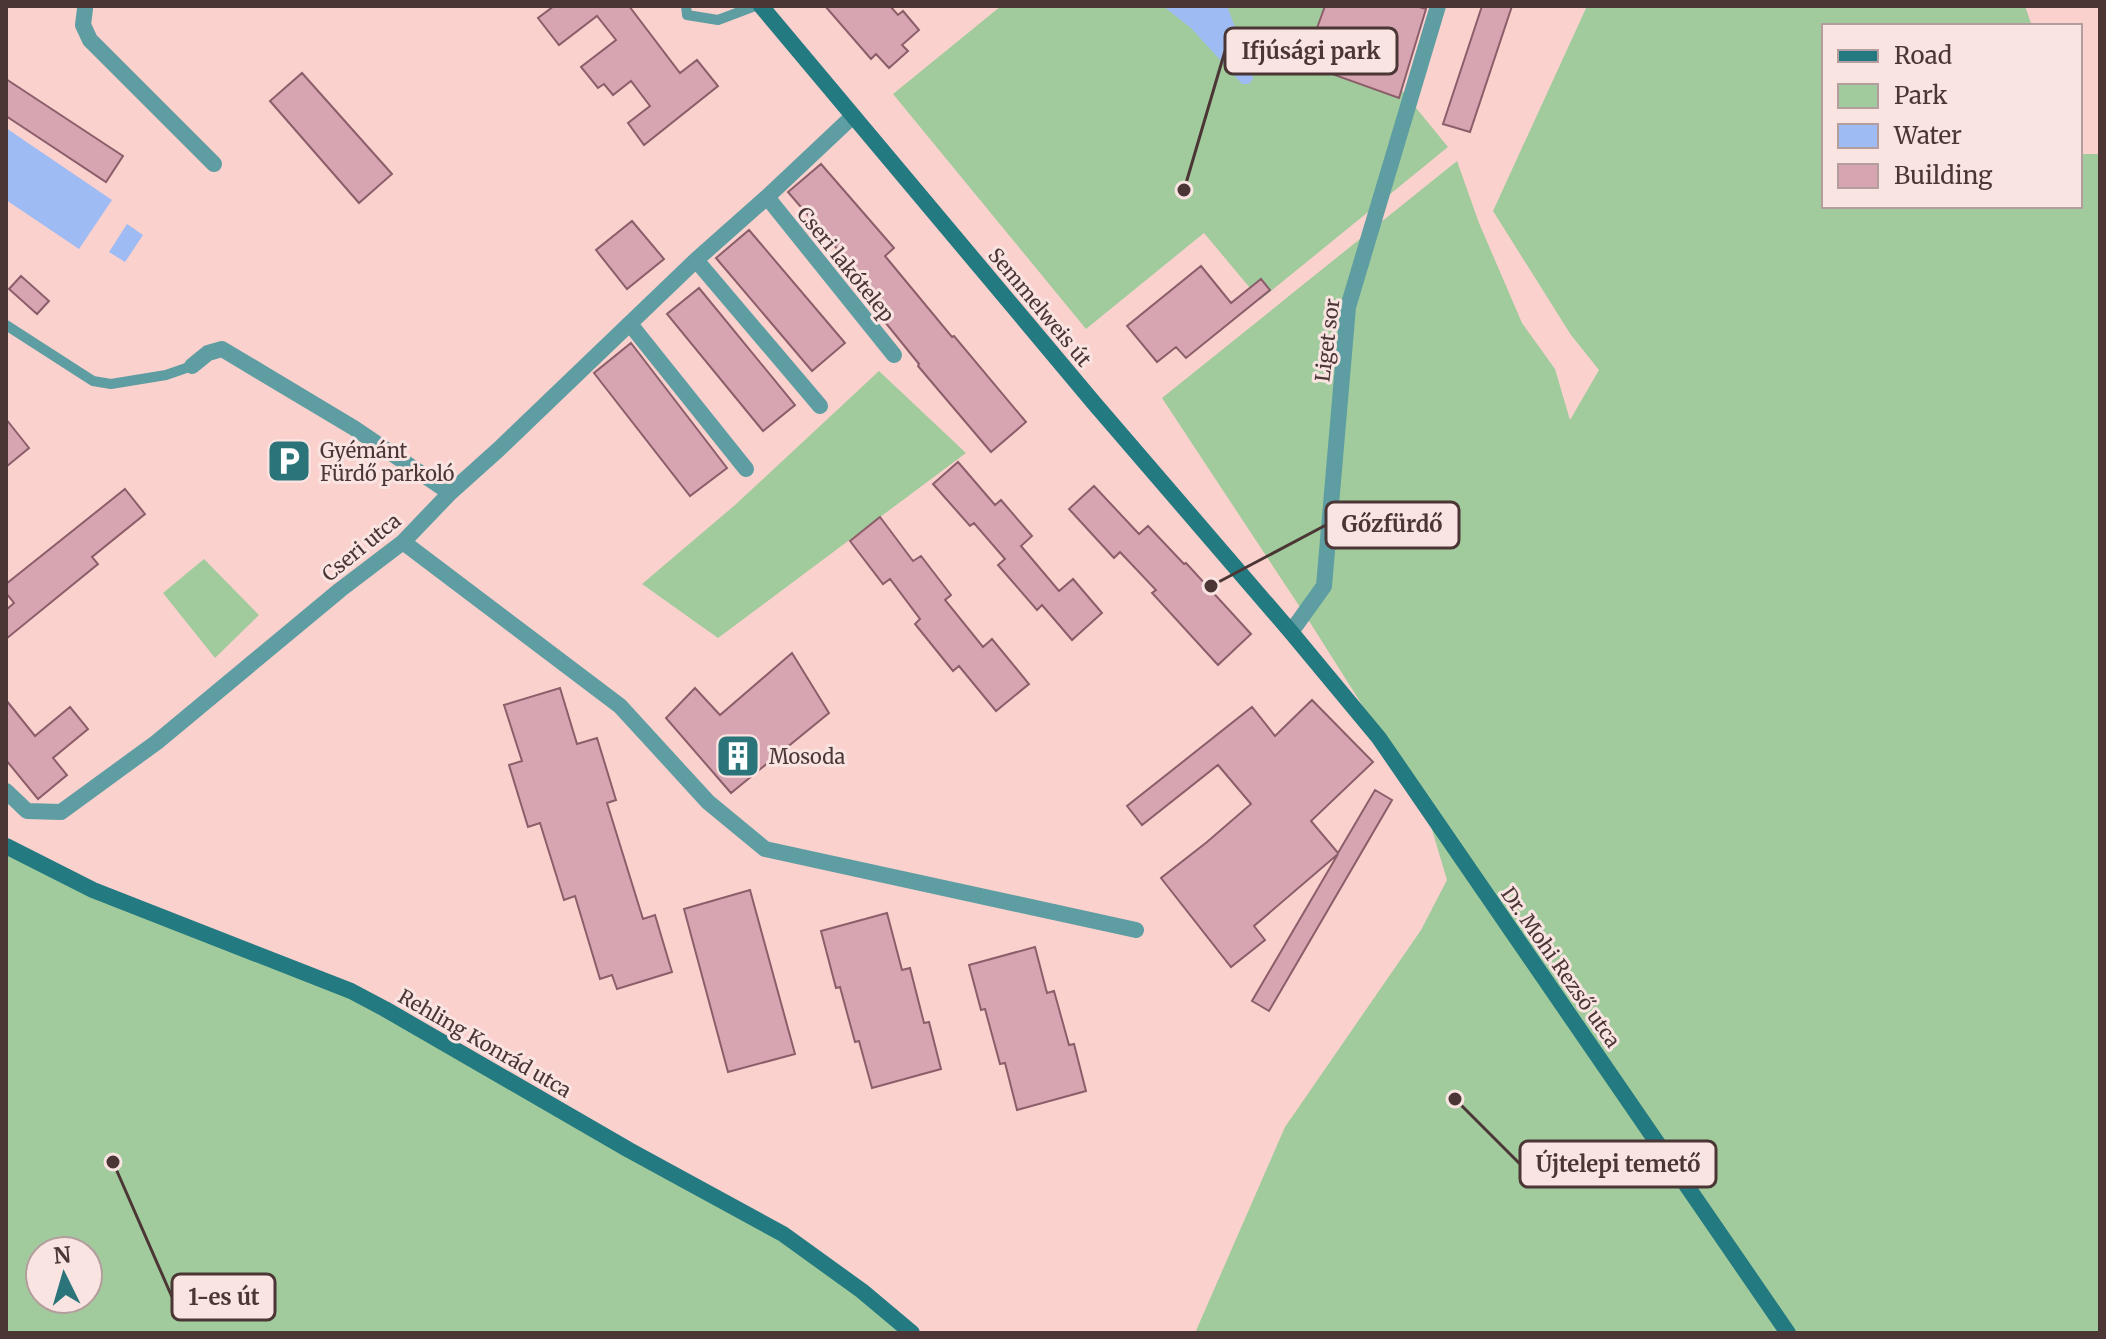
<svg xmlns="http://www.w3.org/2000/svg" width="2106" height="1339" font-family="Merriweather,serif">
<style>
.green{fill:#a1cb9d;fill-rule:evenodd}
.water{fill:#9ebcf3}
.building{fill:#d7a5b1;stroke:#8b5e6a;stroke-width:2}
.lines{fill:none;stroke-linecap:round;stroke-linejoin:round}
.lane{stroke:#5e9da2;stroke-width:10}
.street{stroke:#5e9da2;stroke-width:16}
.secondary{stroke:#247a81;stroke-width:16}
.labels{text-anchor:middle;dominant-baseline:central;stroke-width:6;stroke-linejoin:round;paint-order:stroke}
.street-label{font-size:20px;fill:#4b3635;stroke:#f9e4e2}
.poi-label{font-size:20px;fill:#4b3635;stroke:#f9e4e2;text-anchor:start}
.leader{fill:none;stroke:#4b3635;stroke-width:3}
.callout-dot{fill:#4b3635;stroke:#f9e4e2;stroke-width:3}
.callout{fill:#f9e4e2;stroke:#4b3635;stroke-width:3}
.callout-label{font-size:22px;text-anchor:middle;font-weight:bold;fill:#4b3635}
</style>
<rect width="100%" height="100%" fill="#fbd1ce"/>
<path class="green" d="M 1001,6 L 1333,6 L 1448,147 L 1260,300 L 1204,233 L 1086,329 L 893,94 Z
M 1587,6 L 2025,6 L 2032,26 L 1824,26 L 1824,206 L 2080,206 L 2080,152 L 2081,154 L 2100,154 L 2100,1333 L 1195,1333 L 1285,1127 L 1421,930 L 1447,880 L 1424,803 L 1311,624 L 1162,398 L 1457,161 L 1479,223 L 1522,323 L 1555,369 L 1570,420 L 1599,370 L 1571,335 L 1493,211 Z
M 879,371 L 966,453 L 718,638 L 642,584 L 735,505 Z
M 204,559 L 259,615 L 215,658 L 163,593 Z
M 6,846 L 351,991 L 783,1234 L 912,1333 L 6,1333 ZM 40,1251 L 88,1251 L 88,1299 L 40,1299 Z"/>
<path class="water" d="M 1163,6 L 1227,6 L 1251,69 L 1253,79 L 1249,84 L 1242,84 L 1191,28 Z
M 6,128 L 112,200 L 79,249 L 6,200 Z
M 127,224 L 143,235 L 125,262 L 109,252 Z"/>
<path class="building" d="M 554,6 L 629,6 L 680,73 L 697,60 L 718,86 L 644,145 L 628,123 L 650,106 L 631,81 L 613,95 L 604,84 L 598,88 L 581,67 L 616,40 L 597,16 L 559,45 L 538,18 Z
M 825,6 L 890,6 L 898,15 L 903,11 L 919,30 L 902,45 L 908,51 L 889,68 L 876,54 L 871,59 Z
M 1325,6 L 1416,6 L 1426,9 L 1399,98 L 1304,64 Z
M 1482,6 L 1512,6 L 1470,132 L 1443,124 Z
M 302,73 L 392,174 L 359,203 L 270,101 Z
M 6,79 L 123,156 L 106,182 L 6,116 Z
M 821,164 L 894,248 L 885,256 L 952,337 L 954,336 L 1026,422 L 991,452 L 918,366 L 919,364 L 855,285 L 863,279 L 788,192 Z
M 632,221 L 664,259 L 627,289 L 596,250 Z
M 749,230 L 845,343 L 812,371 L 716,258 Z
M 1201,266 L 1231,303 L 1261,279 L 1270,290 L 1186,358 L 1176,347 L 1157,362 L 1127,326 Z
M 21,276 L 49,301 L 37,314 L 9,289 Z
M 699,288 L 795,405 L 763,431 L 667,314 Z
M 631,343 L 727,468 L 690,496 L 594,373 Z
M 6,419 L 29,448 L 6,467 Z
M 958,462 L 995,505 L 1001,500 L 1032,536 L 1021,546 L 1059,591 L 1073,579 L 1102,613 L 1072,640 L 1042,605 L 1037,610 L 998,565 L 1005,559 L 974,523 L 970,526 L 933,484 Z
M 1094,486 L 1139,534 L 1148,526 L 1184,564 L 1186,563 L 1251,634 L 1218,665 L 1152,593 L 1156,590 L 1120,552 L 1114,558 L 1069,509 Z
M 125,489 L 145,514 L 92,557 L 98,564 L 6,639 L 6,610 L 14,603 L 6,593 L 6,584 Z
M 880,517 L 913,561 L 921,556 L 951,595 L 945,600 L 983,647 L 992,639 L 1029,684 L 996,711 L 959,666 L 953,671 L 915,624 L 920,619 L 890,579 L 883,584 L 850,541 Z
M 792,653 L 829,713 L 731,793 L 666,718 L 695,688 L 720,715 Z
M 560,688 L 577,744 L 597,738 L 616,800 L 607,803 L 643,919 L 655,915 L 672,972 L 617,989 L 612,975 L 600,979 L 575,896 L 564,900 L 540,823 L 528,827 L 509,765 L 522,761 L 504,705 Z
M 6,700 L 35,736 L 70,707 L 88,729 L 53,758 L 67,775 L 38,799 L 6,760 Z
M 1312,700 L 1373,762 L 1311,821 L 1338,853 L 1375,790 L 1392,800 L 1269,1011 L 1252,1001 L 1338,854 L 1254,926 L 1265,940 L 1231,967 L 1161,878 L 1207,842 L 1251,804 L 1218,765 L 1142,825 L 1127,806 L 1252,707 L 1275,736 Z
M 750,890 L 795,1054 L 728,1072 L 684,909 Z
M 887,913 L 902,970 L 910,968 L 924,1023 L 929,1022 L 941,1069 L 872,1088 L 859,1041 L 855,1042 L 840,987 L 836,988 L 821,931 Z
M 1035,947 L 1047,993 L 1054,991 L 1069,1045 L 1074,1044 L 1086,1091 L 1017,1110 L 1005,1063 L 1000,1064 L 985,1009 L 981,1010 L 969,965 Z"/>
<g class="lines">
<path class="lane" d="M 686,6 L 687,15 L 718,20 L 755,6
M 6,325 L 93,381 L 111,384 L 166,375 L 192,366"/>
<path class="street" d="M 85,9 L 83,25 L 90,40 L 214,164
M 767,197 L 894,355
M 696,260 L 820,406
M 630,324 L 746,469
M 192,366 L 208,353 L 222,349 L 354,428 L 450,493
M 403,542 L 620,706 L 708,802 L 765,849 L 1136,930
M 1291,632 L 1324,586 L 1348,307 L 1438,6
M 6,791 L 27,811 L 61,812 L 157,742 L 340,590 L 403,542 L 450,493 L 499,449 L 696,260 L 767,197 L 853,116"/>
<path class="secondary" d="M 761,6 L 1094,403 L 1291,632 L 1379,738 L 1788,1333
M 6,846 L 93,890 L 351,991 L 385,1009 L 629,1150 L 783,1234 L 862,1291 L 912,1333"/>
</g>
<defs>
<g id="parking-square" transform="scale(2.3)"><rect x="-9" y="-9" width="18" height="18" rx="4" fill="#2a747a" stroke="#f9e4e2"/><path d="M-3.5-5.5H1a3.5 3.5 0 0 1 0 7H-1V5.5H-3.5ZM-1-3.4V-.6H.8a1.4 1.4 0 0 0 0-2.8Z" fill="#fff"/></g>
<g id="building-square" transform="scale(2.3)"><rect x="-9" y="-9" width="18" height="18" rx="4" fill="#2a747a" stroke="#f9e4e2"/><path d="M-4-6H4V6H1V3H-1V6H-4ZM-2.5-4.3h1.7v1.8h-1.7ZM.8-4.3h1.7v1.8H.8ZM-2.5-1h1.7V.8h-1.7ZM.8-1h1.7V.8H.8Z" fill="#fff"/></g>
</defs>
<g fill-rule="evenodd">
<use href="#parking-square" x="289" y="461"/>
<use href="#building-square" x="738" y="756"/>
</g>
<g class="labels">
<g class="street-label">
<text transform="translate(846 264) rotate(51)">Cseri lakótelep</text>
<text transform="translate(1040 307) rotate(50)">Semmelweis út</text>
<text transform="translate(1327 340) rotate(-83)">Liget sor</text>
<text transform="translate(361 547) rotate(-39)">Cseri utca</text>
<text transform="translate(1561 967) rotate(55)">Dr. Mohi Rezső utca</text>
<text transform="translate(485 1043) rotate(30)">Rehling Konrád utca</text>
</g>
<g class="poi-label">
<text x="320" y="450">Gyémánt<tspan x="320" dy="23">Fürdő parkoló</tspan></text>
<text x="769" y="756">Mosoda</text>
</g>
</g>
<path class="leader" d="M1184 190L1225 51M1211 586L1326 525M1455 1099L1520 1164M113 1162L172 1297"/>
<g class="callout-dot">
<circle cx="1184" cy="190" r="8"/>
<circle cx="1211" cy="586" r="8"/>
<circle cx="1455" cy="1099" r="8"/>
<circle cx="113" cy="1162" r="8"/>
</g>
<g class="callout">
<rect x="1225" y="28" width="172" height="46" rx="8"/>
<rect x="1326" y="502" width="133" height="46" rx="8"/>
<rect x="1520" y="1141" width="196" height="46" rx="8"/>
<rect x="172" y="1274" width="103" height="46" rx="8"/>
</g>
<g class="callout-label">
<text x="1311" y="59">Ifjúsági park</text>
<text x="1392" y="532">Gőzfürdő</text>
<text x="1618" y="1172">Újtelepi temető</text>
<text x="224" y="1305">1-es út</text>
</g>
<rect width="2106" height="1339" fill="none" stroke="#4b3635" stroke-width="16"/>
<rect x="1822" y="24" width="260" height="184" fill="#f9e4e2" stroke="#b39e9d" stroke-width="2"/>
<rect x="1838" y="50" width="40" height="12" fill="#247a81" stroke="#b39e9d" stroke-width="2"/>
<text x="1894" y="64" font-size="24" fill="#4b3635">Road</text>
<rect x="1838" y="84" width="40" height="24" fill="#a1cb9d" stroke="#b39e9d" stroke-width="2"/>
<text x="1894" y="104" font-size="24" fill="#4b3635">Park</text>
<rect x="1838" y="124" width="40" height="24" fill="#9ebcf3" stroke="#b39e9d" stroke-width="2"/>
<text x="1894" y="144" font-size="24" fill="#4b3635">Water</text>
<rect x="1838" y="164" width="40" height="24" fill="#d7a5b1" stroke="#b39e9d" stroke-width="2"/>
<text x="1894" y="184" font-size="24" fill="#4b3635">Building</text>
<g transform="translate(64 1275) rotate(355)"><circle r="38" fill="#f9e4e2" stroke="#b39e9d" stroke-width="2"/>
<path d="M0-6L14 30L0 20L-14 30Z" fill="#2a747a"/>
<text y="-12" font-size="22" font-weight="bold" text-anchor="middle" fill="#4b3635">N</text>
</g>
</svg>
